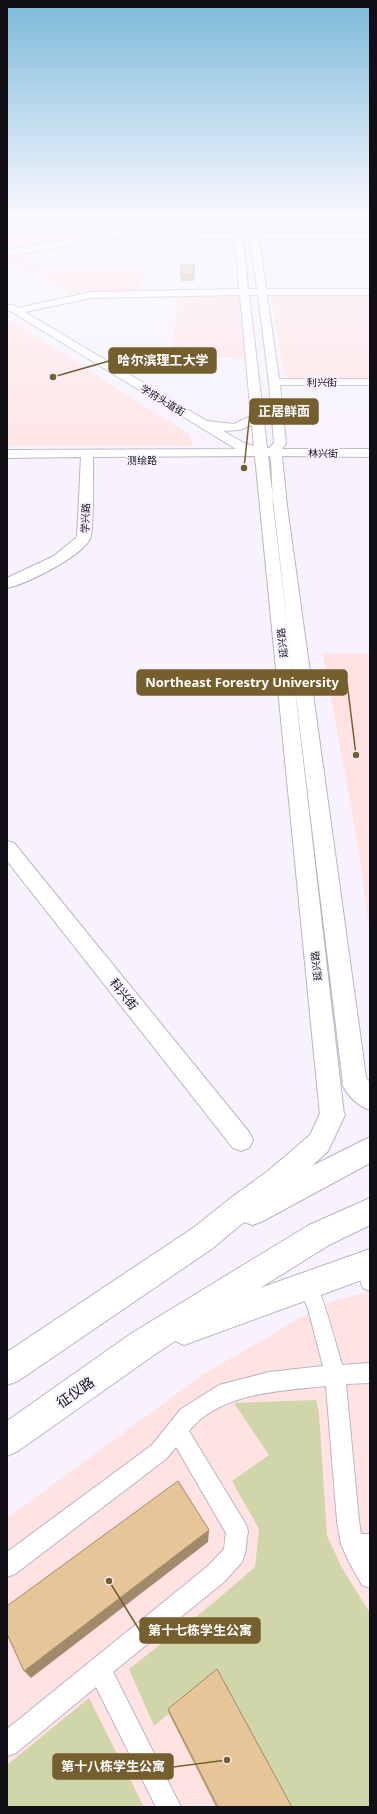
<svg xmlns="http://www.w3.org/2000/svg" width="377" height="1814" font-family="'Noto Sans','Noto Sans SC',sans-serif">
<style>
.education{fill:#ffe3e3}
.green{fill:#d0d5aa}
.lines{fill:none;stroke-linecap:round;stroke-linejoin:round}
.street-casing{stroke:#bbb3c5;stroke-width:2}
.secondary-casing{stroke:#bbb3c5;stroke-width:2}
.primary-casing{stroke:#bbb3c5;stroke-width:2}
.street{fill:#fff;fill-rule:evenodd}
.secondary{fill:#fff;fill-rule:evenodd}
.primary{fill:#fff;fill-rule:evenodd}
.wall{fill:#c6a983}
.shaded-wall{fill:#a18a6a}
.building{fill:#e6c598;stroke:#a18a6a}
.labels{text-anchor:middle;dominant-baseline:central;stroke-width:4;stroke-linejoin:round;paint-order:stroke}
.far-street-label{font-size:10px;fill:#121016;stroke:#f7f2fe}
.street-label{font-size:12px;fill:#121016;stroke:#f7f2fe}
.near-street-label{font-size:14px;fill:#121016;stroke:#f7f2fe}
.leader{fill:none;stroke:#765f2f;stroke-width:1.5}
.callout-dot{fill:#765f2f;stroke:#f7f2fe;stroke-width:1.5}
.callout{fill:#765f2f;stroke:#765f2f;stroke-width:1.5}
.callout-label{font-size:13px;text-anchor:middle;font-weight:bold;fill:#fff}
</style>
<rect width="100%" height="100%" fill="#f7f2fe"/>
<path class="education" d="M 7,219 L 70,219 L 98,234 L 7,252 Z
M 19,254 L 49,270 L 143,270 L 141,293 L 79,293 L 70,295 L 42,276 L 37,277 L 7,260 L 7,257 Z
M 270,294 L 370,294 L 370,379 L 285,379 Z
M 178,297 L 239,297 L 245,359 L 171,357 Z
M 7,318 L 190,435 L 192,446 L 7,446 Z
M 323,653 L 370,653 L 370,937 L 360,857 Z
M 370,1291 L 370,1807 L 7,1807 L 7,1518 L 202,1375 L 310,1312 L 337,1300 Z"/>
<path class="green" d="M 316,1400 L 319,1413 L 327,1536 L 342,1568 L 370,1613 L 370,1807 L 286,1807 L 215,1676 L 154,1726 L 129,1669 L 212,1604 L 255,1567 L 259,1529 L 232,1481 L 269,1455 L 234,1403 Z
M 89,1698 L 144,1807 L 7,1807 L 7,1765 Z"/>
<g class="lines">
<g class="street-casing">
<path id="street" d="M 364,1256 L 370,1258 L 370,1291 L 363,1288 L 355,1265 L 358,1259 Z
M 308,1276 L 315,1279 C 326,1307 334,1336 342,1365 L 370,1363 L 370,1383 L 346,1384 L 359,1521 L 361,1534 L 370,1534 L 370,1588 L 362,1585 L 350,1564 L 341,1544 L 337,1521 L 326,1386 C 281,1391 220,1392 189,1431 L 245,1523 L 248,1531 L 245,1554 L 242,1562 L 224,1582 L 113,1672 L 181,1807 L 156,1807 L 96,1687 L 16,1753 L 7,1756 L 7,1729 L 208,1566 L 224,1549 L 226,1533 L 176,1447 L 166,1459 L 15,1574 L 7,1577 L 7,1552 L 152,1445 L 181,1409 L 219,1385 L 269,1372 L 323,1366 L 308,1309 L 299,1285 L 301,1279 Z"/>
</g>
<g class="secondary-casing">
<path id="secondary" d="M 233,219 L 241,219 L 243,233 L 250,233 L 248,219 L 256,219 L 258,233 L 370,233 L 370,239 L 259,238 L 266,289 L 370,289 L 370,295 L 267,295 L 279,379 L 370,379 L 370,385 L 280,385 L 286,443 L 282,449 L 370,449 L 370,457 L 282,456 L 287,506 L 367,1084 L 363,1091 L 355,1094 L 347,1091 L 343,1084 L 273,506 L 271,459 L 270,456 L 268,456 L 344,1115 L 340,1122 L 332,1125 L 324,1122 L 320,1115 L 255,456 L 93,457 C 93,470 94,532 90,539 C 81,557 26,584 7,588 L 7,578 L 54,556 L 77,537 L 81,457 L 7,458 L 7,450 L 236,449 L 7,309 L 7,305 L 13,305 L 18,308 L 91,292 L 239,289 L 235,238 L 109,238 L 7,256 L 7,250 L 109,232 L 234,233 ZM 243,238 L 250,238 L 257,289 L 248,289 ZM 240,295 L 251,416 L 234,424 L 207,421 L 25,312 L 91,298 ZM 249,295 L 258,295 L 269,382 L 274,443 L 269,448 L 267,448 ZM 252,425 L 254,446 L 244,443 L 223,431 L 239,430 Z
M 7,841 L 14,843 L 249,1132 L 253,1140 L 249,1148 L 241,1151 L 233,1148 L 7,861 Z"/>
</g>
<g class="primary-casing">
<path id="primary" d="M 355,1073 L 364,1076 L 370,1082 L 370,1110 C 358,1106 348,1096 342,1084 L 346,1076 Z
M 332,1104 L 341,1107 L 345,1115 L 328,1151 L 312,1166 L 370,1137 L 370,1163 L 263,1221 L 253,1225 L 244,1222 L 213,1248 L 18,1381 L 7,1385 L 7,1352 L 193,1228 L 232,1197 L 268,1171 L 310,1135 L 323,1107 Z
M 370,1198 L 370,1225 L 329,1245 L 260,1288 L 370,1249 L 370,1277 L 184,1345 L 175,1341 L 154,1355 L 18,1451 L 7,1456 L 7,1421 L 132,1333 L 309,1225 Z"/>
</g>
<use href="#street" class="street"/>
<use href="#secondary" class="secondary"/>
<use href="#primary" class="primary"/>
</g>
<path class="wall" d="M 181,265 L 194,265 L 194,281 L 181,281 Z
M 168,1709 L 292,1807 L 216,1807 L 169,1714 Z"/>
<path class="shaded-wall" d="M 209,1530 L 208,1542 L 31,1678 L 24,1671 Z"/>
<path class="building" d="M 181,265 L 194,265 L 194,275 L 181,275 Z
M 178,1481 L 209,1530 L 24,1671 L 7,1634 L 7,1606 Z
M 217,1669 L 292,1807 L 218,1807 L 168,1709 Z"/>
<linearGradient id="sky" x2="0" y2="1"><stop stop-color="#7cb9da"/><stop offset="0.46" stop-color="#fbf9ff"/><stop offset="1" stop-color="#fbf9ff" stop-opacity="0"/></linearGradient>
<rect width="377" height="473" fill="url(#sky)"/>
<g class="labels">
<g class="far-street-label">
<text x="322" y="382">利兴街</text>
<text transform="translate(163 400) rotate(31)">学府头道街</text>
<text transform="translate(323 453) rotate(1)">林兴街</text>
<text x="142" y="460">测绘路</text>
<text transform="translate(85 518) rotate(-88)">学兴路</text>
<text transform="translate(282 643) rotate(-96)">延兴路</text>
<text transform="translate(316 966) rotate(-96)">延兴路</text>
</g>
<g class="street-label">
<text transform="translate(124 994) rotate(51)">科兴街</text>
</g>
<g class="near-street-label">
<text transform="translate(75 1392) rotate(-35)">征仪路</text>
</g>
</g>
<path class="leader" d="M53 377L109 361M244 468L250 412M356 755L347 682M109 1581L140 1631M227 1760L173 1767"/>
<g class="callout-dot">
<circle cx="53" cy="377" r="4"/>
<circle cx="244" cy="468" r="4"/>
<circle cx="356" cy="755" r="4"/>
<circle cx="109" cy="1581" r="4"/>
<circle cx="227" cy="1760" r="4"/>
</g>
<g class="callout">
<rect x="109" y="348" width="107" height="25" rx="4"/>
<rect x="250" y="399" width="68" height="25" rx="4"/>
<rect x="137" y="670" width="210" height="25" rx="4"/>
<rect x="140" y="1618" width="120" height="25" rx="4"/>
<rect x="53" y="1754" width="120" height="25" rx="4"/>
</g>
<g class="callout-label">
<text x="163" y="365">哈尔滨理工大学</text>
<text x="284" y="416">正居鲜面</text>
<text x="242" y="687">Northeast Forestry University</text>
<text x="200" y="1635">第十七栋学生公寓</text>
<text x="113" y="1771">第十八栋学生公寓</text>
</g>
<rect width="377" height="1814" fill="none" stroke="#121016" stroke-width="16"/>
</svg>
